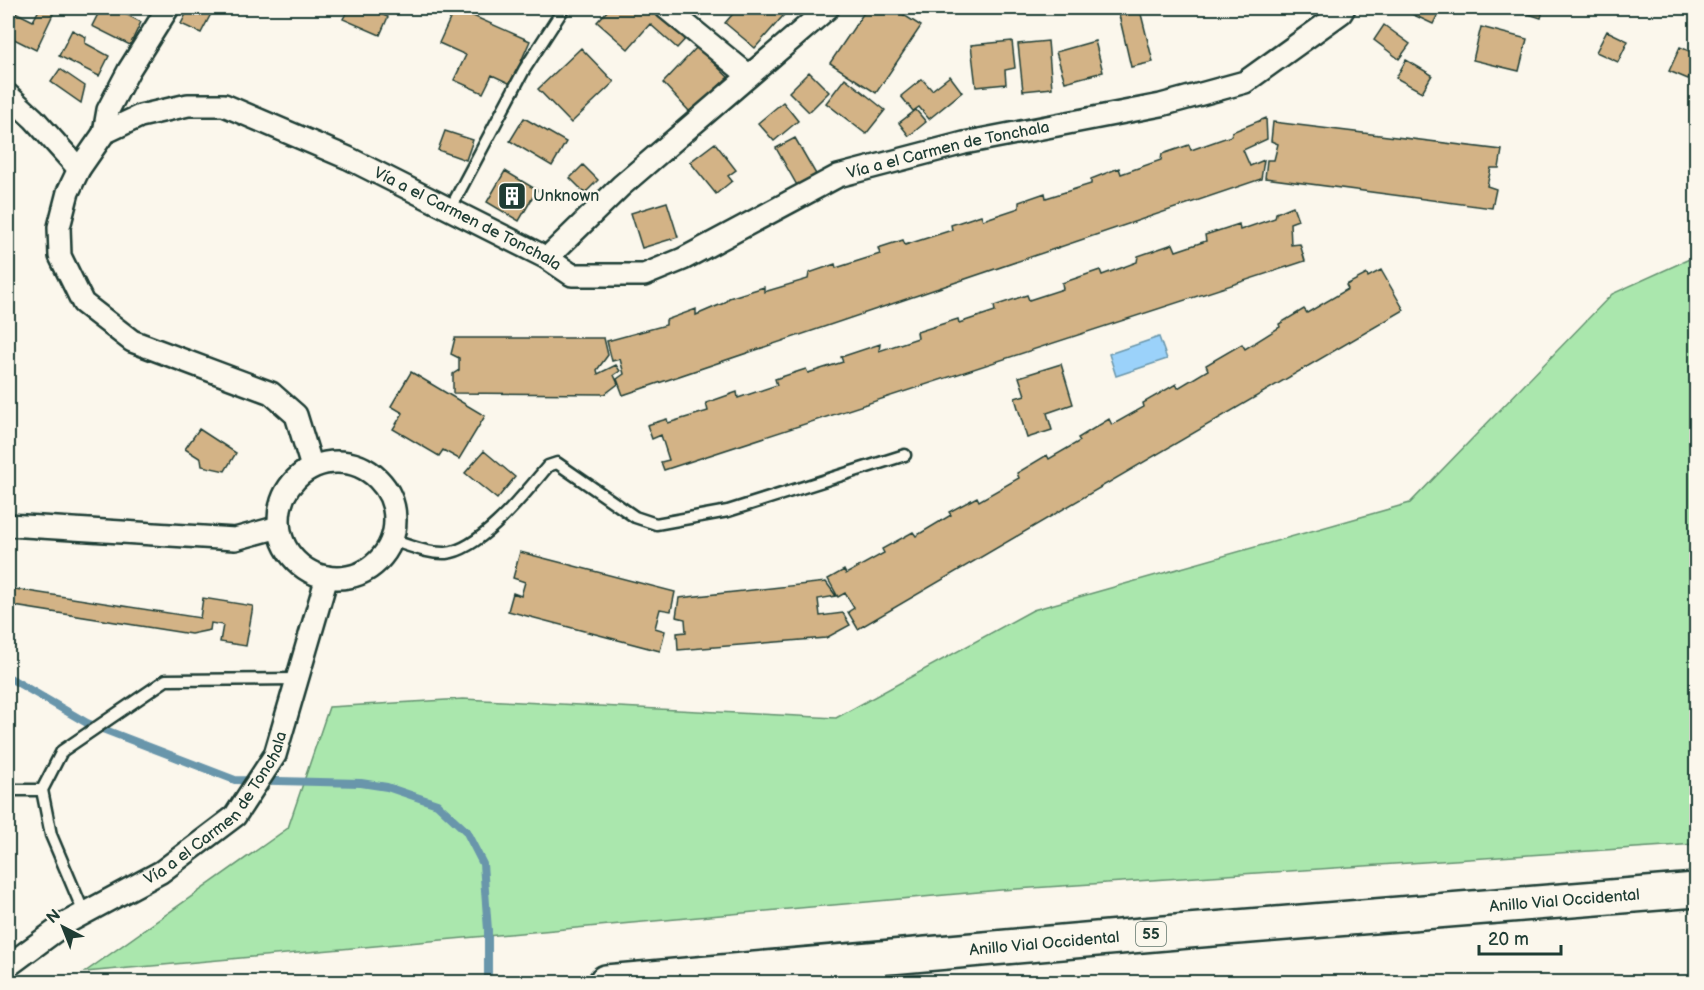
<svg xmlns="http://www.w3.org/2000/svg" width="1704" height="990" font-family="'Balsamiq Sans',sans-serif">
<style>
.green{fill:#aae7ad;stroke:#649270;stroke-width:1.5}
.water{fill:#9bd2fa;stroke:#6996ab;stroke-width:1.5}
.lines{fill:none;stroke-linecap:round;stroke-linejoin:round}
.stream{stroke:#6996ab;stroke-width:8}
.building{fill:#d3b386;stroke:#1f3d34;stroke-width:1.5}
.lane-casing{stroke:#1f3d34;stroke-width:15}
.street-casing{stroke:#1f3d34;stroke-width:26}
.highway-casing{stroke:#1f3d34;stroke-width:38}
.lane{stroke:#fbf7ec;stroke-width:10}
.street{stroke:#fbf7ec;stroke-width:21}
.highway{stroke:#fbf7ec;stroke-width:33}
.labels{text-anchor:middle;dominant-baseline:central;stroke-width:4.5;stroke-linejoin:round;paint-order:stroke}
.shield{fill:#fbf7ec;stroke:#61756b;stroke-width:1.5}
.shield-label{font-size:15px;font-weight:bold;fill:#1f3d34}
.street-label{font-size:16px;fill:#1f3d34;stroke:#fbf7ec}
.poi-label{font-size:16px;fill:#1f3d34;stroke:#fbf7ec;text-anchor:start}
</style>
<rect width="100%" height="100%" fill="#fbf7ec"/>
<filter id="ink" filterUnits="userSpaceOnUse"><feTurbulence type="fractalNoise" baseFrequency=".0167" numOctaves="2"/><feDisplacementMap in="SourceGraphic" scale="12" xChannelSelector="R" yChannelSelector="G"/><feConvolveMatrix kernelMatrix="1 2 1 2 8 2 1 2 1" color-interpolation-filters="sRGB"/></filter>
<g filter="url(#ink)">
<path class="green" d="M 1696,256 L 1696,844 L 1001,890 L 85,972 L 288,828 L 329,707 L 463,699 L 836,718 L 1033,610 L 1410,503 L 1612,294 Z"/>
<path class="water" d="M 1159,337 L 1167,359 L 1116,376 L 1109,354 Z"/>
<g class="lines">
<path class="stream" d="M 8,677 L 87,723 L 235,780 L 361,783 L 387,787 L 437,804 L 466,831 L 483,864 L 488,930 L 488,982"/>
</g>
<path class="building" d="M 40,8 L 50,8 L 55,10 L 36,50 L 8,36 L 8,29 L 15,12 L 33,21 Z
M 101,8 L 114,8 L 141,22 L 130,45 L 92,26 Z
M 189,8 L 214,8 L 201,33 L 181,24 Z
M 349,8 L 365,8 L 388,17 L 380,35 L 343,19 Z
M 455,8 L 530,41 L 511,84 L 492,75 L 483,93 L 454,80 L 466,55 L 439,43 Z
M 610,8 L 661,8 L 690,34 L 677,48 L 650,24 L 628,49 L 597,22 Z
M 738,8 L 790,8 L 755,48 L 725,23 Z
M 867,8 L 893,8 L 921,26 L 876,93 L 830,63 Z
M 1112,8 L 1131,8 L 1114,13 Z
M 1399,8 L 1441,8 L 1433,24 Z
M 1510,8 L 1544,8 L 1541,18 Z
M 1140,10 L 1153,62 L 1131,67 L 1119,15 Z
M 1384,25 L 1410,44 L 1399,59 L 1374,40 Z
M 1481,27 L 1527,39 L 1519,71 L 1473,60 Z
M 72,30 L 86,37 L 85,43 L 109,56 L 99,76 L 59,56 Z
M 1607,31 L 1628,41 L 1618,62 L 1596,52 Z
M 1012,41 L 1015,68 L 1005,70 L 1006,84 L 976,87 L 971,45 Z
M 1048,41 L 1052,88 L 1023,91 L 1018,44 Z
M 1095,41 L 1103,72 L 1065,82 L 1056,52 Z
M 697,47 L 728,77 L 705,100 L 689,111 L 663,83 Z
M 1680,47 L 1696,54 L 1696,61 L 1688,79 L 1669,71 Z
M 581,48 L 614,82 L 571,123 L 538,89 Z
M 1406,60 L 1432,75 L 1422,92 L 1396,78 Z
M 60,69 L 85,86 L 81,103 L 51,82 Z
M 809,72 L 829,92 L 809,112 L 789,92 Z
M 950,76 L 962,92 L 929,119 L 919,107 L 913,111 L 901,96 L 922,79 L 932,90 Z
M 845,78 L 885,110 L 866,134 L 826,103 Z
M 783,102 L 798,121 L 774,141 L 758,123 Z
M 916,110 L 926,122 L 909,136 L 899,123 Z
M 524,118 L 566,142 L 552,166 L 510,141 Z
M 1266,118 L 1267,139 L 1243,150 L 1250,166 L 1264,160 L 1261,179 L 623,395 L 617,379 L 624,374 L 620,359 L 612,361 L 607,341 L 666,325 L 666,320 L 696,309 L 696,315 L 724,303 L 729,298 L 764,287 L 764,292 L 808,279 L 809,273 L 835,264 L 836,268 L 880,254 L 878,248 L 903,240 L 905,245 L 952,230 L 951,225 L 981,215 L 983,220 L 1019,208 L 1019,202 L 1045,193 L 1046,198 L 1091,184 L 1091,179 L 1119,168 L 1121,174 L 1161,160 L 1162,154 L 1189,145 L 1191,150 L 1231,136 L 1232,132 Z
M 1273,122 L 1502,150 L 1499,168 L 1491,168 L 1487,186 L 1496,189 L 1492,208 L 1265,178 L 1267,160 L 1274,160 L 1278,144 L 1271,141 Z
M 445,131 L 473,140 L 466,160 L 438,150 Z
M 795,138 L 817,176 L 798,187 L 776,148 Z
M 715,143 L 736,170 L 728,176 L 732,181 L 716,194 L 690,162 Z
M 583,165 L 598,180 L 585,193 L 570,178 Z
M 505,171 L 537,190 L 519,221 L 487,202 Z
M 667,202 L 678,237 L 642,248 L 631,213 Z
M 1293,206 L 1298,220 L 1290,223 L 1291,245 L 1300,244 L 1305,261 L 664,470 L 661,462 L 669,460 L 661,435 L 652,439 L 647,425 L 667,419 L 668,423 L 708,411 L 706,403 L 737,392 L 738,398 L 777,385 L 775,379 L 806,369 L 808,373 L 843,362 L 841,357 L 880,344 L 879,351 L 918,338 L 917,332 L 958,319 L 959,323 L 995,311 L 994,306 L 1027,295 L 1029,300 L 1063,289 L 1062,283 L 1100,270 L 1102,275 L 1137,262 L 1138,256 L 1173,244 L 1176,251 L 1206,241 L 1205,235 L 1239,224 L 1240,230 L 1275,218 L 1276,213 Z
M 1381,270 L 1404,310 L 858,629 L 848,612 L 854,608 L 845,593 L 838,597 L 828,579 L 844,570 L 846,574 L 884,553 L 882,549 L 913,532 L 916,536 L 951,515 L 949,512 L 977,497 L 979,501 L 1019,478 L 1017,473 L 1047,455 L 1049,459 L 1080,441 L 1078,438 L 1109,419 L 1112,425 L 1144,407 L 1143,403 L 1176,384 L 1178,388 L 1208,370 L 1206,365 L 1242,344 L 1245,349 L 1280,327 L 1279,324 L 1304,309 L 1307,313 L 1348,289 L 1346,285 L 1367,274 L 1368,277 Z
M 455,338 L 604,338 L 608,355 L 597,370 L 598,374 L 616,365 L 620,371 L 614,375 L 618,384 L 605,394 L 453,393 L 453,374 L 459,370 L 459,358 L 451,354 Z
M 1061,364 L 1073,404 L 1047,413 L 1052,430 L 1027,438 L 1015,398 L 1025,395 L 1019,377 Z
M 411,372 L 485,416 L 459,459 L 443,450 L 439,456 L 393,429 L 403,413 L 391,406 Z
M 199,429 L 236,453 L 225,471 L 202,466 L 201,459 L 185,449 Z
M 484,451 L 515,477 L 497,499 L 465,473 Z
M 520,552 L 675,592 L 671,611 L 660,609 L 655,628 L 665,631 L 660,651 L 508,611 L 513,593 L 521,596 L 525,582 L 513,578 Z
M 826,582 L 836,596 L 818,599 L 820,616 L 843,613 L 850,625 L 826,638 L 678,650 L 677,633 L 686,632 L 685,619 L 676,617 L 679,598 Z
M 8,588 L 200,618 L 203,598 L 253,606 L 246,646 L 220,642 L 223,625 L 211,623 L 210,630 L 191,634 L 8,605 Z"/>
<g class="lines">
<g class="lane-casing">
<path id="lane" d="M 450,209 L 524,70 L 564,8
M 391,540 C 408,545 428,554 446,553 C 481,550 526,492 548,466 L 557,463 L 635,517 L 656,524 L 728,511 L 905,455
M 8,790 L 42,790
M 84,913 L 51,835 L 42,790 L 62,751 L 166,680 L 297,679"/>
</g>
<g class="street-casing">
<g id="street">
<path d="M 666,8 L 748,75"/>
<path d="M 8,95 L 34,119 L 79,169"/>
<path d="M 104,133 L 108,110 L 129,70 L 168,8"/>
<path d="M 547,258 L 621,186 L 828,8"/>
<circle cx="337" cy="520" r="58"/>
<path id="s1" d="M 312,467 L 296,415 L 271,393 L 132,341 L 83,303 L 60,256 L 59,227 L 68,192 L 79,169 L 104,133 L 140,116 L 188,105 L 224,105 L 348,158 L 547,258 L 572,275 L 644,275 L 683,259 L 838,176 L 964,143 L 1161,105 L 1245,82 L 1341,13 L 1344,8"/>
<path d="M 8,525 L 235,539 L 279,527"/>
<path id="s2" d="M 8,966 L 66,923 L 161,872 L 235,816 L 275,755 L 327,577"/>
</g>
</g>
<g class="highway-casing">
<g id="highway">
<path id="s3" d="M 606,982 L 1188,931 L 1696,890"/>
</g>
</g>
<use href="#lane" class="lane"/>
<use href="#street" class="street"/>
<use href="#highway" class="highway"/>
</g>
</g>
<defs>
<g id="building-square" transform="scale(1.5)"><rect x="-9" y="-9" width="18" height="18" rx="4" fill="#1f3d34" stroke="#fbf7ec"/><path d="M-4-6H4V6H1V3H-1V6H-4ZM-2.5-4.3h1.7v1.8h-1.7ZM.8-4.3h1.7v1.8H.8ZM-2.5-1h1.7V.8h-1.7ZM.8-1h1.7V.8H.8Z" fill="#fff"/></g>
</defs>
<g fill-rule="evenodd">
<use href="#building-square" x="512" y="196"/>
</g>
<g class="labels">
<rect class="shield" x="1136" y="922" width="30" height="24" rx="4.5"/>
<g class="shield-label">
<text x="1151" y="934">55</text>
</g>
<g class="street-label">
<text stroke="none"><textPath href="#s1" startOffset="1401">Vía a el Carmen de Tonchala</textPath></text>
<text stroke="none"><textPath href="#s1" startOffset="879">Vía a el Carmen de Tonchala</textPath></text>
<text stroke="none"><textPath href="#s2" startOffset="266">Vía a el Carmen de Tonchala</textPath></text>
<text stroke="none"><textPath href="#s3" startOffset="962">Anillo Vial Occidental</textPath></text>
<text stroke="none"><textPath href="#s3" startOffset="440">Anillo Vial Occidental</textPath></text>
</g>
<g class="poi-label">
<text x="533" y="196">Unknown</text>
</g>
</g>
<rect width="1704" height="990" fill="none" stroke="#fbf7ec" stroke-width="30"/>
<rect x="15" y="15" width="1674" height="960" fill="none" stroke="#1f3d34" stroke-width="2" filter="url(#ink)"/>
<g transform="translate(63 927) rotate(318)" stroke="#fbf7ec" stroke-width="4.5" paint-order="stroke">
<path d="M0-4.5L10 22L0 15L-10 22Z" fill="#1f3d34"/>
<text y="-9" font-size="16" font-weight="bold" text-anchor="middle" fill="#1f3d34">N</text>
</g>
<path d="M1479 945v9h82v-9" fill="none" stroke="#1f3d34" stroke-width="3"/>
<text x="1488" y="945" font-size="18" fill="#1f3d34" stroke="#fbf7ec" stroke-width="4.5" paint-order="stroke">20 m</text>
</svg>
